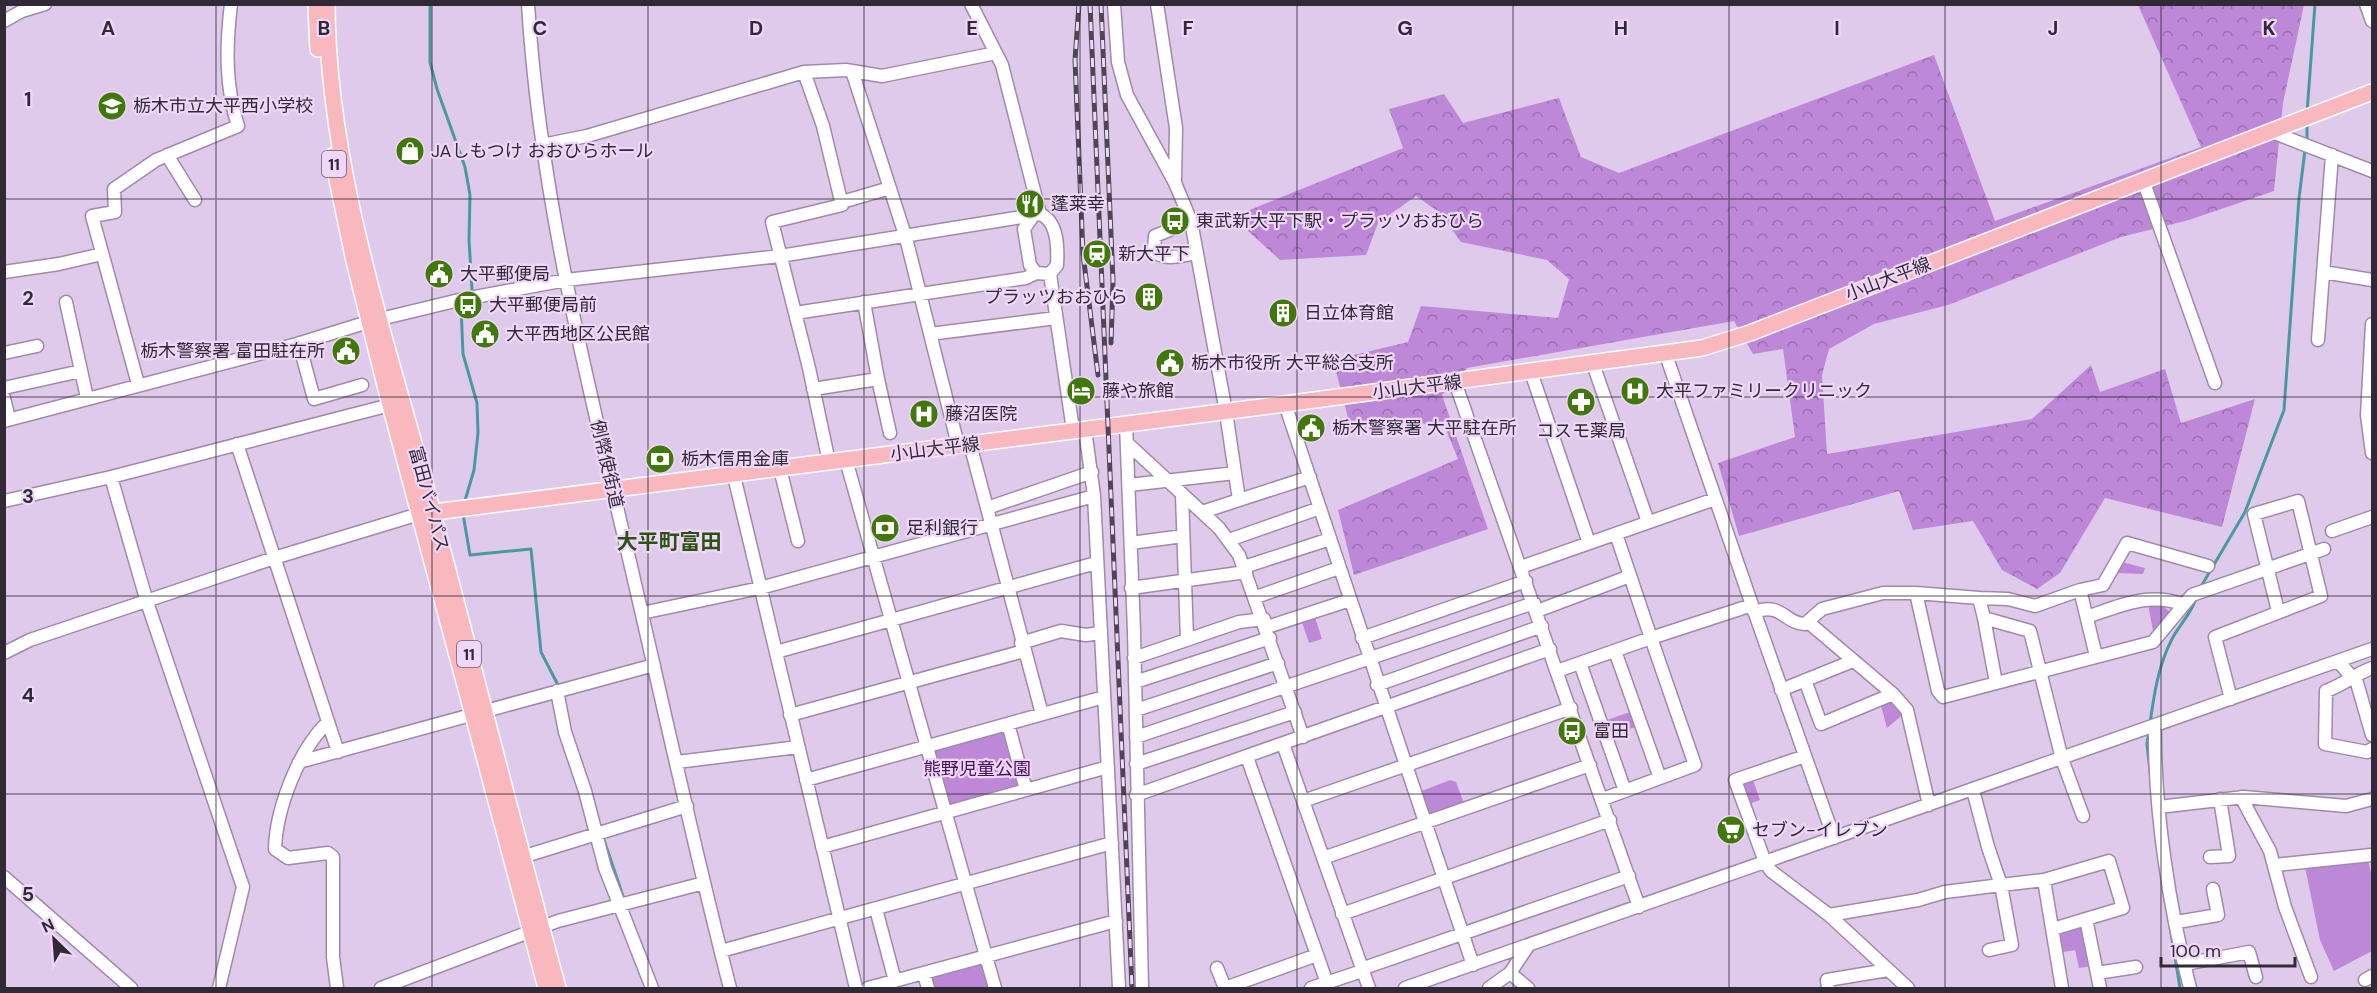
<svg xmlns="http://www.w3.org/2000/svg" width="2377" height="993" font-family="'DM Sans','Noto Sans JP',sans-serif">
<style>
.green{fill:#be88d8}
.forest{fill:url(#forest-crowns)}
.lines{fill:none;stroke-linecap:round;stroke-linejoin:round}
.stream{stroke:#489a9e;stroke-width:3}
.minor-casing{stroke:#9f8aa9;stroke-width:15}
.major-casing{stroke:#fff;stroke-width:18}
.minor{stroke:#fff;stroke-width:12}
.major{stroke:#f9b7be;stroke-width:15}
.rail-casing{stroke:#504555;stroke-width:5}
.rail{stroke:#eed7f9;stroke-width:3;stroke-dasharray:9;stroke-linecap:butt}
.grid{fill:none;stroke:#322936;stroke-width:1.5;stroke-opacity:0.55}
.labels{text-anchor:middle;dominant-baseline:central;stroke-width:4.5;stroke-linejoin:round;paint-order:stroke}
.shield{fill:#eed7f9;stroke:#6a5d70;stroke-width:1.5}
.shield-label{font-size:16px;font-weight:bold;fill:#322936}
.poi-label{font-size:18px;fill:#322936;stroke:#eed7f9;text-anchor:start}
.street-label{font-size:18px;fill:#322936;stroke:#eed7f9}
.park-label{font-size:18px;fill:#470f5c;stroke:#eed7f9}
.quarter-label{font-size:21px;font-weight:bold;fill:#2d5112;stroke:#eed7f9}
.grid-label{font-size:20px;text-anchor:middle;font-weight:bold;fill:#322936;stroke:#eed7f9;stroke-width:4.5;stroke-linejoin:round;paint-order:stroke}
</style>
<defs>
<pattern id="forest-crowns" width="20" height="18" patternUnits="userSpaceOnUse" patternTransform="scale(1.5)"><rect width="20" height="18" fill="#be88d8"/><path d="M2 6a3 3 0 1 1 6 0M12 15a3 3 0 1 1 6 0" fill="none" stroke="#9b6fb0"/></pattern>
</defs>
<rect width="100%" height="100%" fill="#e0caec"/>
<path class="green" d="M 2122,562 L 2145,568 L 2143,574 L 2116,573 Z
M 2161,604 L 2170,612 L 2154,636 L 2148,605 Z
M 1315,617 L 1322,639 L 1309,643 L 1302,622 Z
M 1895,700 L 1906,712 L 1887,728 L 1881,706 Z
M 1633,711 L 1638,726 L 1610,736 L 1604,721 Z
M 1005,729 L 1022,787 L 949,808 L 933,755 L 935,750 Z
M 1450,780 L 1456,782 L 1465,806 L 1430,818 L 1419,792 Z
M 1753,780 L 1760,800 L 1749,804 L 1742,784 Z
M 2368,860 L 2372,877 L 2372,951 L 2334,971 L 2320,940 L 2305,867 Z
M 2084,927 L 2092,966 L 2079,968 L 2075,950 L 2063,952 L 2059,932 Z
M 983,963 L 990,988 L 931,988 L 928,978 Z"/>
<path class="forest" d="M 2138,5 L 2304,5 L 2283,103 L 2274,191 L 2189,220 L 2121,237 L 1948,305 L 1874,324 L 1829,349 L 1822,375 L 1827,454 L 2032,419 L 2091,365 L 2100,392 L 2165,369 L 2181,423 L 2255,399 L 2222,527 L 2105,498 L 2060,573 L 2037,589 L 2002,570 L 1973,521 L 1913,530 L 1899,491 L 1739,536 L 1718,463 L 1795,437 L 1783,349 L 1753,354 L 1734,321 L 1467,368 L 1442,395 L 1488,529 L 1354,575 L 1338,510 L 1458,459 L 1445,427 L 1397,419 L 1352,433 L 1333,360 L 1408,342 L 1421,306 L 1558,318 L 1569,279 L 1547,260 L 1461,242 L 1439,212 L 1416,196 L 1378,223 L 1366,255 L 1280,260 L 1248,231 L 1242,213 L 1403,148 L 1389,109 L 1444,94 L 1463,123 L 1559,98 L 1581,157 L 1619,173 L 1934,55 L 1995,221 L 2201,147 Z"/>
<g class="lines">
<path class="stream" d="M 430,4 L 430,62 L 437,89 L 465,167 L 470,195 L 469,240 L 472,290 L 469,295
M 2307,113 L 2315,4
M 2307,140 L 2307,123
M 463,303 L 461,306 L 463,354 L 477,403 L 478,433 L 474,470 L 464,504
M 463,514 L 470,555 L 531,549 L 541,652 L 559,687
M 2199,590 L 2245,512 L 2284,410 L 2299,198 L 2305,150
M 2150,723 C 2154,695 2158,667 2171,641 C 2179,625 2192,613 2197,596
M 2149,730 L 2147,744 L 2151,780
M 604,840 L 625,902
M 2168,914 L 2180,988"/>
<g class="minor-casing">
<path id="minor" d="M 528,4 C 539,186 583,364 625,541 C 660,690 692,840 730,988
M 971,4 L 1002,65 L 1040,214
M 1114,4 L 1118,62 L 1127,95 L 1175,183 L 1191,221 L 1226,412 L 1239,500
M 1157,4 L 1176,128 L 1175,182
M 2366,4 L 2372,21
M 4,21 L 22,11 L 45,4
M 852,71 L 906,238 L 958,445
M 804,72 L 823,126 L 842,205 L 772,222 L 809,368 L 829,462
M 2272,132 L 2372,171
M 542,145 L 587,136 L 804,72 L 846,70 L 882,76 L 996,53
M 167,155 L 195,200
M 2143,180 L 2215,383
M 842,202 L 890,188
M 1191,221 L 1155,236 L 1154,251 C 1166,262 1183,255 1197,253
M 4,272 L 59,264 L 102,254
M 2323,272 L 2372,280
M 1050,274 L 1073,430
M 66,302 L 87,398
M 795,313 L 1026,278 L 1036,273
M 2372,324 L 2367,415 L 2372,453
M 930,334 L 1056,318
M 2318,340 L 2332,155
M 299,343 L 314,399 L 362,385
M 4,353 L 37,346
M 1666,355 L 1752,605
M 1593,364 L 1648,522
M 1531,372 L 1589,543
M 878,379 L 890,433
M 1455,382 L 1639,907
M 138,384 L 92,216 L 115,212 L 114,189 L 156,160 L 238,126 C 225,86 226,45 231,4
M 4,388 L 81,371
M 813,389 L 878,379 L 864,302
M 4,398 L 9,419
M 1285,404 L 1473,965
M 4,421 L 297,344 L 368,322 L 459,300 L 566,280 L 780,256 L 1040,214 C 1058,221 1058,248 1057,265 L 1050,274 L 1036,273 L 1030,265 L 1024,229 L 1033,216
M 1126,424 L 1134,631 L 1142,988
M 1085,429 L 1094,496 L 1119,988
M 1127,443 L 1219,528 L 1239,555 L 1303,737
M 237,444 L 338,752
M 970,444 L 1042,714
M 846,460 L 995,988
M 780,469 L 798,541
M 734,476 L 856,988
M 111,477 L 147,602 L 243,887 L 219,988
M 1129,485 L 1235,473
M 1182,495 L 1187,639
M 4,501 L 111,477 L 390,405
M 987,508 L 1092,472
M 1202,512 L 1310,477
M 2332,531 L 2372,517
M 1616,534 L 1651,638 L 1752,605 L 1834,838
M 1229,540 L 1320,508
M 1131,543 L 1183,536
M 1244,567 L 1330,539
M 1521,567 L 1715,499
M 1131,588 L 1246,572
M 1916,593 L 1938,691 L 1943,697 L 2153,642 L 2192,595 L 2324,549
M 1256,597 L 1339,568
M 1979,598 L 2008,599 L 2035,606 L 2080,590
M 1537,611 L 1630,576
M 1754,612 C 1783,602 1783,623 1805,624 L 1822,609 L 1883,593 L 1916,593 L 1979,598 L 1984,618 L 2030,631 L 2062,759 L 2083,816
M 642,613 L 760,588 L 1094,496
M 2087,617 C 2119,606 2148,592 2182,604
M 1984,618 L 1996,683
M 1808,622 L 1893,694 L 1907,710 L 1929,805
M 1267,627 L 1350,600
M 1362,638 L 1526,581
M 1021,643 L 1061,631 L 1086,635 L 1100,633
M 1615,651 L 1660,778
M 776,652 L 1096,563
M 4,653 L 30,640 L 274,558 L 419,514
M 2096,656 L 2080,590 L 2103,585 L 2127,543 L 2208,566
M 1134,658 L 1239,622 L 1264,619
M 2338,661 L 2357,683 L 2372,735
M 1580,663 L 1625,791
M 2372,668 C 2355,674 2343,685 2326,691 L 2325,744 L 2367,752 L 2372,749
M 1557,671 L 1651,638 L 1695,765 L 1603,799
M 1805,680 L 1821,724 L 1893,694
M 1135,682 L 1270,638
M 1377,685 L 1542,626
M 1781,690 L 1853,661
M 557,691 L 565,732 L 585,791 L 605,868 L 652,988
M 2231,699 L 2215,637 L 2321,596 L 2298,501 L 2254,514 L 2278,611
M 1136,710 L 1278,663
M 790,715 L 1024,651
M 328,722 C 299,749 276,809 275,849 L 288,858 L 328,853 L 333,857 L 333,957 L 337,988
M 1008,724 L 1026,790
M 2155,726 C 2154,809 2169,908 2190,988
M 1136,737 L 1534,603
M 1283,744 L 1369,988
M 1805,756 L 1735,780 L 1765,862 L 1771,871 L 1829,915 L 1908,988
M 1247,757 L 1327,983
M 299,762 L 654,665
M 677,762 L 798,747
M 1136,764 L 1295,712
M 806,780 L 1104,697
M 1973,790 L 1988,847 L 2001,885 L 2044,880 L 2062,988
M 1136,795 L 1550,649
M 2241,797 L 2270,851 L 2285,907 L 2311,977
M 1303,801 L 1571,708
M 2159,807 L 2244,797 L 2346,806 L 2372,799
M 822,847 L 1108,767
M 522,857 L 687,806
M 2210,857 L 2229,856 L 2220,799
M 1323,858 L 1590,765
M 2275,865 L 2371,855
M 4,877 L 131,988
M 2044,880 L 2109,861 L 2123,908 L 2086,919
M 876,909 L 895,981
M 1342,914 L 1610,820
M 1829,915 L 1918,900 L 1945,892 L 2001,885 L 2012,945 L 1989,950
M 2177,922 L 2218,915 L 2213,889
M 2053,929 L 2086,919 L 2100,988
M 721,951 L 1112,843
M 2185,964 L 2249,952 L 2256,977
M 1217,968 L 1225,988 L 1317,955
M 1361,969 L 1629,876
M 1510,973 L 1528,988
M 2097,973 L 2136,967
M 924,974 L 928,988
M 2365,980 L 2372,976
M 381,988 L 558,921 L 704,883
M 868,988 L 1116,921
M 1311,988 L 1362,971
M 1405,988 L 2372,649
M 1489,988 L 1510,973 L 1528,946
M 1828,988 L 1827,980 L 1888,970"/>
</g>
<g class="major-casing">
<path id="major" d="M 316,4 L 318,49
M 327,4 C 327,159 381,323 422,472 C 468,644 511,817 558,988
M 332,156 L 354,261 L 390,405 L 546,988
M 419,514 L 1285,404 L 1702,348 L 1750,333 L 2372,92"/>
</g>
<use href="#minor" class="minor"/>
<use href="#major" class="major"/>
<g class="rail-casing">
<path id="rail" d="M 1079,4 L 1075,60 L 1083,254 L 1098,375
M 1090,4 L 1132,988
M 1101,4 L 1113,281 L 1111,343"/>
</g>
<use href="#rail" class="rail"/>
</g>
<path class="grid" d="M 216,4 L 216,988M 432,4 L 432,988M 648,4 L 648,988M 864,4 L 864,988M 1080,4 L 1080,988M 1297,4 L 1297,988M 1513,4 L 1513,988M 1729,4 L 1729,988M 1945,4 L 1945,988M 2161,4 L 2161,988M 4,199 L 2372,199M 4,397 L 2372,397M 4,596 L 2372,596M 4,794 L 2372,794"/>
<defs>
<g id="school-disc" transform="scale(1.5)"><circle r="9.5" fill="#40780a" stroke="#eed7f9"/><path d="M0-5L7-2L0 1L-7-2ZM-4 1L0 2.5L4 1V4Q0 6-4 4Z" fill="#fff"/></g>
<g id="shop-disc" transform="scale(1.5)"><circle r="9.5" fill="#40780a" stroke="#eed7f9"/><path d="M-5-2.5h2.3a2.7 3.5 0 0 1 5.4 0H5L5.5 6h-11ZM-1.5-2.5h3a1.5 2.3 0 0 0-3 0Z" fill="#fff"/></g>
<g id="restaurant-disc" transform="scale(1.5)"><circle r="9.5" fill="#40780a" stroke="#eed7f9"/><path d="M-5-6h1v4h1v-4h1v4h1v-4h1v5L-1.5 .5V6h-2V.5L-5-1ZM5-6V6H3V1.5H1.5Q1.5-4 5-6Z" fill="#fff"/></g>
<g id="bus-disc" transform="scale(1.5)"><circle r="9.5" fill="#40780a" stroke="#eed7f9"/><path d="M-5-6H5V4H4V6H2V4H-2V6H-4V4H-5ZM-3.5-4V0h7V-4ZM-3.5 1.2v1.5H-2V1.2ZM2 1.2v1.5H3.5V1.2Z" fill="#fff"/></g>
<g id="station-disc" transform="scale(1.5)"><circle r="9.5" fill="#40780a" stroke="#eed7f9"/><path d="M-3-6H3Q5-6 5-4V2Q5 4 3 4L4.5 6H3L1.5 4h-3L-3 6H-4.5L-3 4Q-5 4-5 2V-4Q-5-6-3-6ZM-3.5-4v3h7v-3ZM-3.5 1v1.5H-2V1ZM2 1v1.5H3.5V1Z" fill="#fff"/></g>
<g id="civic-disc" transform="scale(1.5)"><circle r="9.5" fill="#40780a" stroke="#eed7f9"/><path d="M-.6-6.5H3V-4.5H.6V-3L4-1V1h2V6H-6V1h2V-1L-.6-3ZM-1.2 2.5V6h2.4V2.5Z" fill="#fff"/></g>
<g id="building-disc" transform="scale(1.5)"><circle r="9.5" fill="#40780a" stroke="#eed7f9"/><path d="M-4-6H4V6H1V3H-1V6H-4ZM-2.5-4.3h1.7v1.8h-1.7ZM.8-4.3h1.7v1.8H.8ZM-2.5-1h1.7V.8h-1.7ZM.8-1h1.7V.8H.8Z" fill="#fff"/></g>
<g id="hotel-disc" transform="scale(1.5)"><circle r="9.5" fill="#40780a" stroke="#eed7f9"/><path d="M-6-4.5h1.5V1H6V5H4.5V3h-9V5H-6ZM-4 0a1.8 1.8 0 1 1 3.6 0ZM.5 0V-2.5h3Q6-2.5 6 0Z" fill="#fff"/></g>
<g id="hospital-disc" transform="scale(1.5)"><circle r="9.5" fill="#40780a" stroke="#eed7f9"/><path d="M-5-5h3v3.5h4V-5h3V5h-3V1.5h-4V5h-3Z" fill="#fff"/></g>
<g id="pharmacy-disc" transform="scale(1.5)"><circle r="9.5" fill="#40780a" stroke="#eed7f9"/><path d="M-2-6h4v4h4v4h-4v4h-4v-4h-4v-4h4Z" fill="#fff"/></g>
<g id="bank-disc" transform="scale(1.5)"><circle r="9.5" fill="#40780a" stroke="#eed7f9"/><path d="M-6-4H6V4H-6ZM0-2.3a2.3 2.3 0 1 0 0 4.6a2.3 2.3 0 1 0 0-4.6Z" fill="#fff"/></g>
<g id="supermarket-disc" transform="scale(1.5)"><circle r="9.5" fill="#40780a" stroke="#eed7f9"/><path d="M-6-5.5h2.5l.6 2H6L4.5 2H-2.5L-4.4-4H-6ZM-1.5 3.2a1.3 1.3 0 1 0 .1 0ZM3 3.2a1.3 1.3 0 1 0 .1 0Z" fill="#fff"/></g>
</defs>
<g fill-rule="evenodd">
<use href="#school-disc" x="112" y="106"/>
<use href="#shop-disc" x="410" y="151"/>
<use href="#restaurant-disc" x="1030" y="204"/>
<use href="#bus-disc" x="1175" y="221"/>
<use href="#station-disc" x="1097" y="254"/>
<use href="#civic-disc" x="439" y="274"/>
<use href="#building-disc" x="1149" y="297"/>
<use href="#bus-disc" x="468" y="305"/>
<use href="#building-disc" x="1283" y="313"/>
<use href="#civic-disc" x="485" y="334"/>
<use href="#civic-disc" x="346" y="351"/>
<use href="#civic-disc" x="1170" y="363"/>
<use href="#hotel-disc" x="1081" y="391"/>
<use href="#hospital-disc" x="1635" y="391"/>
<use href="#pharmacy-disc" x="1581" y="402"/>
<use href="#hospital-disc" x="924" y="414"/>
<use href="#civic-disc" x="1311" y="428"/>
<use href="#bank-disc" x="660" y="459"/>
<use href="#bank-disc" x="885" y="528"/>
<use href="#bus-disc" x="1572" y="731"/>
<use href="#supermarket-disc" x="1731" y="830"/>
</g>
<g class="labels">
<g class="shield">
<rect x="322" y="151" width="24" height="26" rx="4.5"/>
<rect x="457" y="641" width="24" height="26" rx="4.5"/>
</g>
<g class="shield-label">
<text x="334" y="164">11</text>
<text x="469" y="654">11</text>
</g>
<g class="poi-label">
<text x="133" y="106">栃木市立大平西小学校</text>
<text x="431" y="151">JAしもつけ おおひらホール</text>
<text x="1051" y="204">蓬莱幸</text>
<text x="1196" y="221">東武新大平下駅・プラッツおおひら</text>
<text x="1118" y="254">新大平下</text>
<text x="460" y="274">大平郵便局</text>
<text x="1128" y="297" text-anchor="end">プラッツおおひら</text>
<text x="489" y="305">大平郵便局前</text>
<text x="1304" y="313">日立体育館</text>
<text x="506" y="334">大平西地区公民館</text>
<text x="325" y="351" text-anchor="end">栃木警察署 富田駐在所</text>
<text x="1191" y="363">栃木市役所 大平総合支所</text>
<text x="1102" y="391">藤や旅館</text>
<text x="1656" y="391">大平ファミリークリニック</text>
<text x="945" y="414">藤沼医院</text>
<text x="1332" y="428">栃木警察署 大平駐在所</text>
<text x="1581" y="431" text-anchor="middle">コスモ薬局</text>
<text x="681" y="459">栃木信用金庫</text>
<text x="906" y="528">足利銀行</text>
<text x="1593" y="731">富田</text>
<text x="1752" y="830">セブン-イレブン</text>
</g>
<g class="street-label">
<text transform="translate(1888 279) rotate(-21)">小山大平線</text>
<text transform="translate(1417 387) rotate(-7)">小山大平線</text>
<text transform="translate(935 449) rotate(-7)">小山大平線</text>
<text transform="translate(607 464) rotate(77)">例幣使街道</text>
<text transform="translate(429 499) rotate(75)">富田バイパス</text>
</g>
<g class="park-label">
<text x="977" y="769">熊野児童公園</text>
</g>
<g class="quarter-label">
<text x="669" y="542">大平町富田</text>
</g>
</g>
<g class="grid-label">
<text x="108" y="35">A</text>
<text x="324" y="35">B</text>
<text x="540" y="35">C</text>
<text x="756" y="35">D</text>
<text x="972" y="35">E</text>
<text x="1188" y="35">F</text>
<text x="1405" y="35">G</text>
<text x="1621" y="35">H</text>
<text x="1837" y="35">I</text>
<text x="2053" y="35">J</text>
<text x="2269" y="35">K</text>
<text x="28" y="106">1</text>
<text x="28" y="305">2</text>
<text x="28" y="503">3</text>
<text x="28" y="702">4</text>
<text x="28" y="901">5</text>
</g>
<rect width="2377" height="993" fill="none" stroke="#322936" stroke-width="12"/>
<g transform="translate(54 939) rotate(335)" stroke="#eed7f9" stroke-width="4.5" paint-order="stroke">
<path d="M0-4.5L10 22L0 15L-10 22Z" fill="#322936"/>
<text y="-9" font-size="16" font-weight="bold" text-anchor="middle" fill="#322936">N</text>
</g>
<path d="M2161 957v9h134v-9" fill="none" stroke="#322936" stroke-width="3"/>
<text x="2170" y="957" font-size="18" fill="#322936" stroke="#eed7f9" stroke-width="4.5" paint-order="stroke">100 m</text>
</svg>
